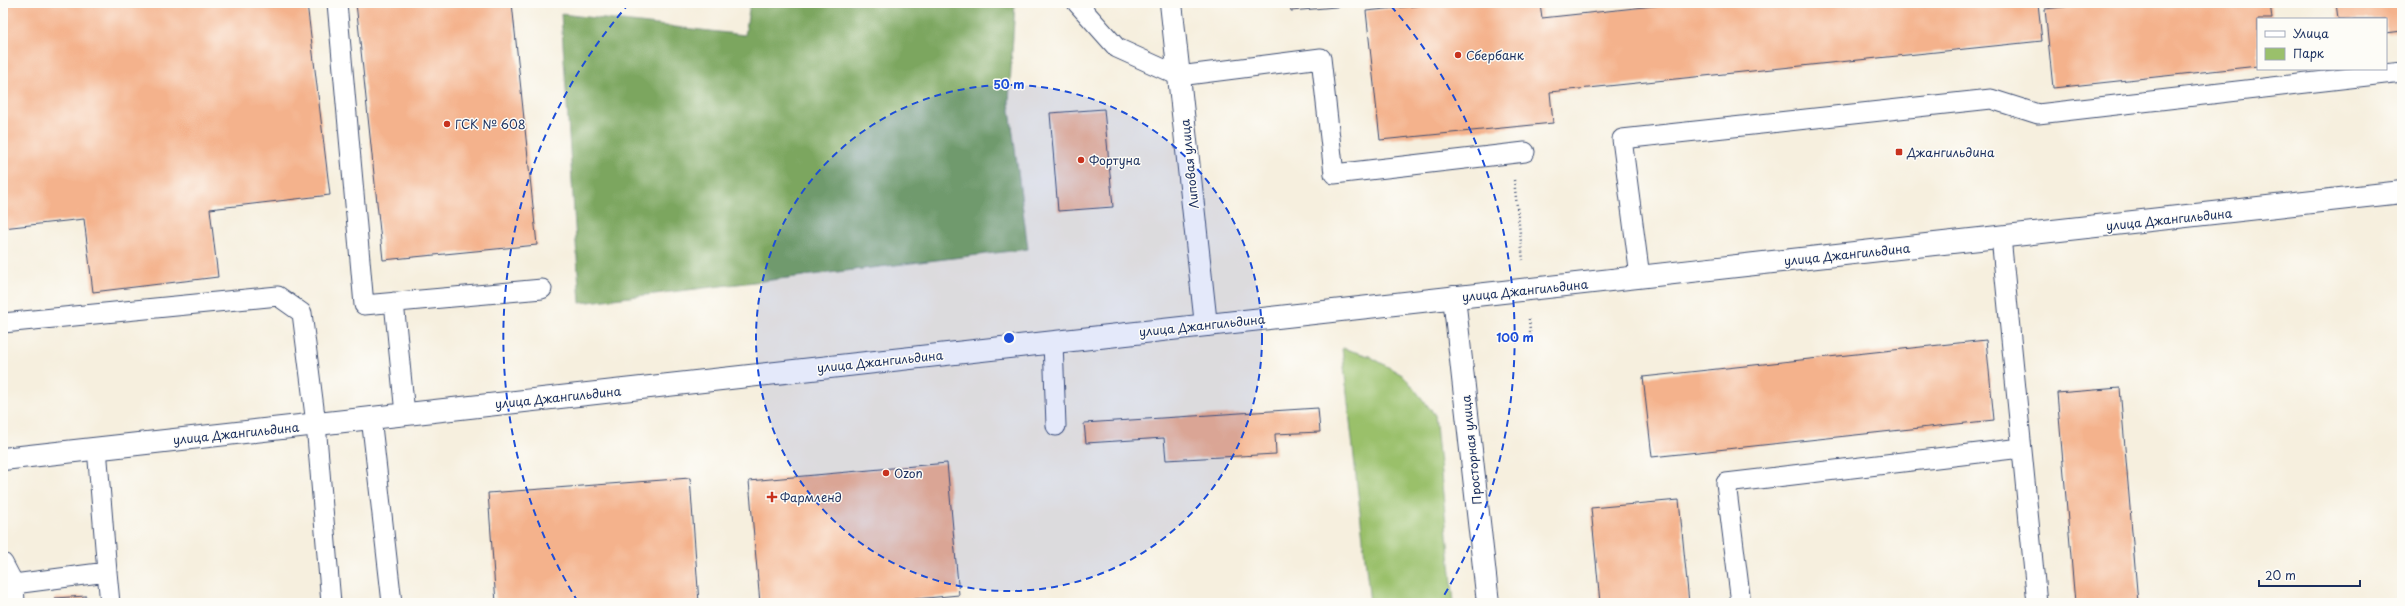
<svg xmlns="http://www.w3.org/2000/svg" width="2405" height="606" font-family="'Playpen Sans',sans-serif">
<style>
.green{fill:#9ac06b;stroke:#5a7864}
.forest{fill:#7ba65f;stroke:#4b6a5e}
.building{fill:#f4b28c}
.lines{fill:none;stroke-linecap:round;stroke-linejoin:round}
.service-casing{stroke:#3c4c71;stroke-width:21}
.minor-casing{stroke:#3c4c71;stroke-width:24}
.tertiary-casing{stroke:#3c4c71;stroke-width:24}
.secondary-casing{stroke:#3c4c71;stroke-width:24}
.path{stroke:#3c4c71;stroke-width:2.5;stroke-dasharray:1 3;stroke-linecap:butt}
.service{stroke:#fff;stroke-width:19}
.minor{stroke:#fff;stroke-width:22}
.tertiary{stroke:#fff;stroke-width:22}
.secondary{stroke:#fff;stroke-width:22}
.ring{fill:none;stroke:#1d4ed8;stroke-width:2;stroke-dasharray:7 5}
.poi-dot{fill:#c8321e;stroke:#fdfcf7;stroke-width:1.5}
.labels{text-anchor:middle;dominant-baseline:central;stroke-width:3;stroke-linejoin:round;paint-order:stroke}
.poi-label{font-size:12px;fill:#1b2f5e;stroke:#fdfcf7;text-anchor:start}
.street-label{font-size:12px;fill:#1b2f5e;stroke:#fdfcf7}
.centre{fill:#1d4ed8;stroke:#fdfcf7;stroke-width:2}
.ring-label{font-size:12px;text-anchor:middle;font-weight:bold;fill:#1d4ed8;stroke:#fdfcf7;stroke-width:3;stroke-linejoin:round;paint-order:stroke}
</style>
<rect width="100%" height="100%" fill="#fdfcf7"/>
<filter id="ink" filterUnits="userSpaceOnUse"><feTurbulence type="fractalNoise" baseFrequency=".025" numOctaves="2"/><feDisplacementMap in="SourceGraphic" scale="8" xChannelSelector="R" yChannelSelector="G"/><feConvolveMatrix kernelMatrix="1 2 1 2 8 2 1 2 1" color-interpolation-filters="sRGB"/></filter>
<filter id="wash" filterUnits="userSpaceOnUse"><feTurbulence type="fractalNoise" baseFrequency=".012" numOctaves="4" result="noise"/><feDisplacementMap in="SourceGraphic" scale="16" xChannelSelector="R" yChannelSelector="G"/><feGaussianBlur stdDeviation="0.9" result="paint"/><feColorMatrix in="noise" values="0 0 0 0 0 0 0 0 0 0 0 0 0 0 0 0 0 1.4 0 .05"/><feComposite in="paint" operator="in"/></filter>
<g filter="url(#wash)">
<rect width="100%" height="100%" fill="#f6efde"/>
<path class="green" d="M 1342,348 L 1369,356 L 1404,376 L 1435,415 L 1454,603 L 1370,603 Z"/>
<path class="forest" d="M 750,3 L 1015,3 L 1009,102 L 1028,249 L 580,303 L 561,14 L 745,35 Z"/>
<g id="blocks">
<path class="building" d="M 3,3 L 307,3 L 330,195 L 210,209 L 218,277 L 93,292 L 84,219 L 3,228 Z
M 356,3 L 512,3 L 537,245 L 383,260 Z
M 1290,3 L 1369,3 L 1369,4 L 1291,11 Z
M 1445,3 L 1540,3 L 1542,18 L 1682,3 L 2038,3 L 2042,41 L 1550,92 L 1553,123 L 1380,140 L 1366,11 Z
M 2099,3 L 2270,3 L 2272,19 L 2258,19 L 2258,66 L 2053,88 L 2045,9 Z
M 2336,3 L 2402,3 L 2402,31 L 2386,33 L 2386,19 L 2338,19 Z
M 1104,109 L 1113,207 L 1058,211 L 1050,113 Z
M 1986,340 L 1994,420 L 1652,457 L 1643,377 Z
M 2120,388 L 2138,603 L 2075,603 L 2057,393 Z
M 1318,408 L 1320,432 L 1275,434 L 1276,454 L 1166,460 L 1164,438 L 1086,443 L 1084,423 Z
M 947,463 L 959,595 L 873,603 L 760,603 L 749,481 Z
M 690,478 L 699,603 L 496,603 L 488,493 Z
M 1679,500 L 1689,603 L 1600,603 L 1591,508 Z
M 86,596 L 87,603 L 56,603 L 55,598 Z"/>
</g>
</g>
<g filter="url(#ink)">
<use href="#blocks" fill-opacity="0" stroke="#3c4c71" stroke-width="1"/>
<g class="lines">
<g class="service-casing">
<path id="service" d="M 337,3 L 364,305 L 542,289
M 1077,3 L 1117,48 L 1179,76 L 1321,58 L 1334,174 L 1525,152
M 2001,237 L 2037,603
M 1640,277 L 1622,139 L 1991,99 L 2038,114 L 2402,72
M 394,302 L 405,414
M 3,323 L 278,296 L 302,313 L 316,424 L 331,603
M 1053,342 L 1056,426
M 371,417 L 392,603
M 3,563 L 14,584 L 107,572 L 97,448
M 107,572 L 110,603
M 14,584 L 15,603
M 1741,603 L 1726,483 L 2021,448"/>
</g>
<g class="minor-casing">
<path id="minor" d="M 1171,3 L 1206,325"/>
</g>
<g class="tertiary-casing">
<path id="tertiary" d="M 1454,297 L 1488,603"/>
</g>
<g class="secondary-casing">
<path id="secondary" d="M 3,459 L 2402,192"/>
</g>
<path class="path" d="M 1514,180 L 1523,260
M 1529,319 L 1531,342"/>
<use href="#service" class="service"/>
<use href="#minor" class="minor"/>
<use href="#tertiary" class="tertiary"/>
<use href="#secondary" class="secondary"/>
</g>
</g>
<circle cx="1009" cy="338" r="253" fill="#1d4ed8" fill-opacity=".12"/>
<g class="ring">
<circle cx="1009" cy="338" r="253"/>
<path d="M578 602A506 506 0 0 1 627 6M1391 6A506 506 0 0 1 1440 602"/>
</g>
<g class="poi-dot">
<circle cx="1458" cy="55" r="4"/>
<circle cx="447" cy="124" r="4"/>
<rect x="1895" y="148" width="8" height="8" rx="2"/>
<circle cx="1081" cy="160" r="4"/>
<circle cx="886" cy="473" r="4"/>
<path d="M770 491h4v4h4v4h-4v4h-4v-4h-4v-4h4z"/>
</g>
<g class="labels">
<g class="poi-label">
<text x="1466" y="55">Сбербанк</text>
<text x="455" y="124">ГСК № 608</text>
<text x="1907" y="152">Джангильдина</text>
<text x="1089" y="160">Фортуна</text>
<text x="894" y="473">Ozon</text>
<text x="780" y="497">Фармленд</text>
</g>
<g class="street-label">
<text transform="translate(1189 164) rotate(-96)">Липовая улица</text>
<text transform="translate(2169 219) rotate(-6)">улица Джангильдина</text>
<text transform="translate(1847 254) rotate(-6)">улица Джангильдина</text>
<text transform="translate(1525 290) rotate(-6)">улица Джангильдина</text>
<text transform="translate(1202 325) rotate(-6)">улица Джангильдина</text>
<text transform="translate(880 361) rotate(-6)">улица Джангильдина</text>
<text transform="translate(558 397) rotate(-6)">улица Джангильдина</text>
<text transform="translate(236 433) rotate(-6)">улица Джангильдина</text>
<text transform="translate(1471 450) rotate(-96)">Просторная улица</text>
</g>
</g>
<circle cx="1009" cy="338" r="6" class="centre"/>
<g class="ring-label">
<text x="1009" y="89">50 m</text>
<text x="1515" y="342">100 m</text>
</g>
<rect width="2405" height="606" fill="none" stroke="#fdfcf7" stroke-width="16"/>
<rect x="2257" y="18" width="130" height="52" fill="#fdfcf7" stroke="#a3aaba"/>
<rect x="2265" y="31" width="20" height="6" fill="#ffffff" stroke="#a3aaba"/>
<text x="2293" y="38" font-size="12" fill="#1b2f5e">Улица</text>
<rect x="2265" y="48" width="20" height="12" fill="#9ac06b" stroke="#a3aaba"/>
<text x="2293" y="58" font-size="12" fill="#1b2f5e">Парк</text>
<path d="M2259 580v6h101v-6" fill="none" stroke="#1b2f5e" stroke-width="2"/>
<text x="2265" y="580" font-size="12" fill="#1b2f5e" stroke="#fdfcf7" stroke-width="3" paint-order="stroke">20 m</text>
</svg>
